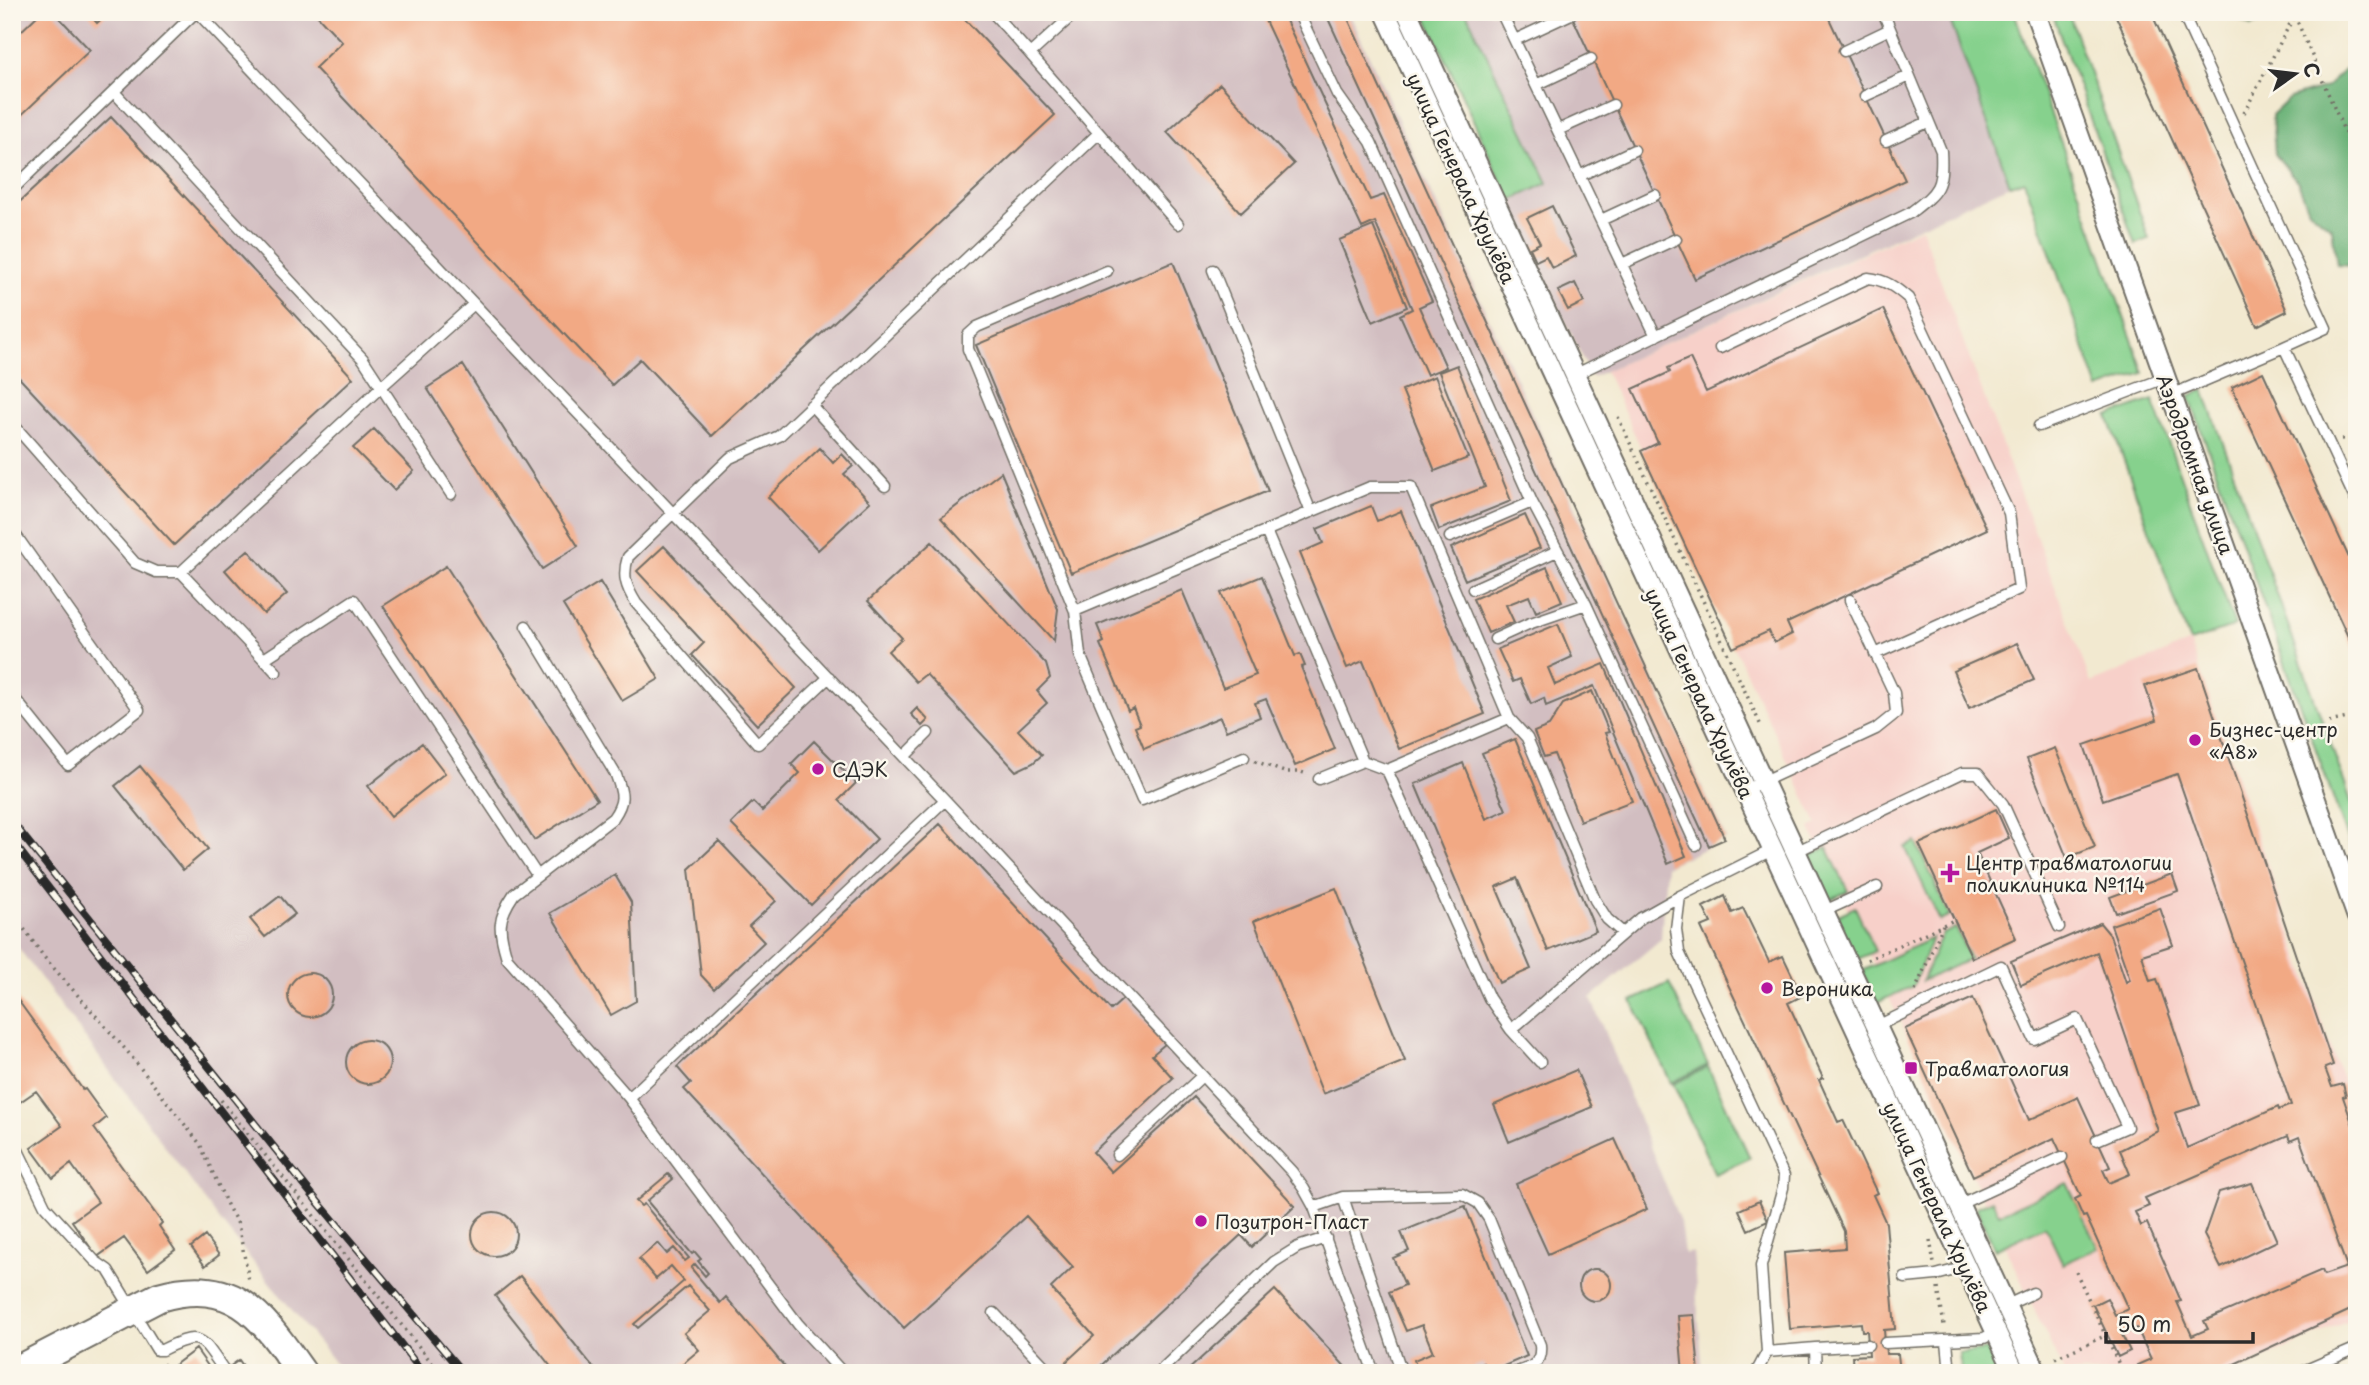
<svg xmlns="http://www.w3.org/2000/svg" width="2369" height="1385" font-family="'Playpen Sans',sans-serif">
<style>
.built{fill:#f7d0c9}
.industrial{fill:#d2bec1}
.green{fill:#86d18d;stroke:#587e5c;stroke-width:2}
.forest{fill:#6cb378;stroke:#4c6f52;stroke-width:2}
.building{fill:#f2a984;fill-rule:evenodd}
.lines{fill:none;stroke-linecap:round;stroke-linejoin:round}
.lane-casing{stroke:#716e65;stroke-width:13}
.street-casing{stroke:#716e65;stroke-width:23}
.secondary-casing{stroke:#716e65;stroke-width:32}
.path{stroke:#716e65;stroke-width:3.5;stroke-dasharray:2 5;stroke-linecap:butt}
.lane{stroke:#fff;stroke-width:10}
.street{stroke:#fff;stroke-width:19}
.secondary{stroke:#fff;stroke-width:28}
.rail-casing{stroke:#2b2b2b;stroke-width:8}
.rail{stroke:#fbf7ec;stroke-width:5;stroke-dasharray:16;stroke-linecap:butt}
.poi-dot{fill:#b5179e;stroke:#fbf7ec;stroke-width:2.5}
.labels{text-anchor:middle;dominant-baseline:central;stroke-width:5;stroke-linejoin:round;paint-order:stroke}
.street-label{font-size:19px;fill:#2b2b2b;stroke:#fbf7ec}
.poi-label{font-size:19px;fill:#2b2b2b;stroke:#fbf7ec;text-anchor:start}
</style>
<rect width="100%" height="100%" fill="#fbf7ec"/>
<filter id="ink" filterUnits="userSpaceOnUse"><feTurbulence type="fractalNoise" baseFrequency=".0143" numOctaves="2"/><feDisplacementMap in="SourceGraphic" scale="14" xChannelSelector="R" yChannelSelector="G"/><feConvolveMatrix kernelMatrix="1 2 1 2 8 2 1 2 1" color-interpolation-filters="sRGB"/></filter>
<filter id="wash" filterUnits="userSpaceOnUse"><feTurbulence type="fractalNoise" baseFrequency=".00686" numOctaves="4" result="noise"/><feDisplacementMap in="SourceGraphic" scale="28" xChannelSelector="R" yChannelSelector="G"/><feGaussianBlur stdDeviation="1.57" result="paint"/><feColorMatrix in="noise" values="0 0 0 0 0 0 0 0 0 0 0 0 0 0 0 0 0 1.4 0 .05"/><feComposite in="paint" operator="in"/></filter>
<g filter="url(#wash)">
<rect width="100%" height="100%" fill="#f2e9d0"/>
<path class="built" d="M 1921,228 L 2091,683 L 2190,642 L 2357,1122 L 2357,1316 L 2232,1373 L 2064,1373 L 1810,828 L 1817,824 L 1605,371 Z"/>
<path class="industrial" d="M 12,12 L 1349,12 L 1726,839 L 1666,866 L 1661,939 L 1591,998 L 1680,1222 L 1684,1254 L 1693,1252 L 1703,1373 L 343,1373 L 220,1221 L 12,939 Z
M 1424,12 L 1947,12 L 2010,185 L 1592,377 L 1530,248 Z"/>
<path class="green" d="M 1424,12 L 1466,12 L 1548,183 L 1510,201 Z
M 1947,12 L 2014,12 L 2144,373 L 2099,389 L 2024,180 L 2010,185 Z
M 2052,12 L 2068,12 L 2149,239 L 2135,244 Z
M 2204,390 L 2357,818 L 2357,864 L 2189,396 Z
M 2153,400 L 2235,626 L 2190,642 L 2108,416 Z
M 1916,842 L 1950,916 L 1940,921 L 1905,847 Z
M 1827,847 L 1848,891 L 1827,901 L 1807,857 Z
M 1855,907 L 1875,951 L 1856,960 L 1836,916 Z
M 1956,928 L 1970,959 L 1922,981 L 1942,934 Z
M 1932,938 L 1913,986 L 1876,1003 L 1862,971 Z
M 1669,983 L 1708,1065 L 1671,1083 L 1632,1001 Z
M 1708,1067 L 1750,1158 L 1715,1174 L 1673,1084 Z
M 2067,1183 L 2098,1248 L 2063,1264 L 2045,1226 L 1995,1250 L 1976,1207 L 1992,1200 L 1999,1214 Z
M 1989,1350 L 1999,1373 L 1961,1373 L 1959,1353 Z"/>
<path class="forest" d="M 2225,12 L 2290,12 L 2251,26 Z
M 2351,64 L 2357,65 L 2357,266 L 2337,265 L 2332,228 L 2309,210 L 2298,182 L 2275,154 L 2272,115 L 2290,98 L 2326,87 Z"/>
<g id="blocks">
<path class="building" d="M 41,12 L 54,12 L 90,50 L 12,124 L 12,40 Z
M 87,12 L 109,12 L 97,23 Z
M 314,12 L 958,12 L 1055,115 L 712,436 L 640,359 L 612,385 L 315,68 L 342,42 Z
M 1261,12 L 1282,12 L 1370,200 L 1384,195 L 1432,301 L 1419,307 L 1446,367 L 1427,375 L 1400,315 L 1412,309 L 1375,222 L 1362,228 Z
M 1325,12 L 1345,12 L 1725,839 L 1709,846 Z
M 1570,12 L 1826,12 L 1905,180 L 1695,279 Z
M 2114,12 L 2151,12 L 2287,311 L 2257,326 Z
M 1220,84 L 1294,164 L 1241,213 L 1167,132 Z
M 111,117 L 353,378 L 174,545 L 12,370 L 12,209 Z
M 1552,206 L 1576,256 L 1552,268 L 1546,256 L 1536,261 L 1530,248 L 1540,243 L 1527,218 Z
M 1373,226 L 1407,307 L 1373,322 L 1339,240 Z
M 1173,262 L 1268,491 L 1071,573 L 976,345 Z
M 1575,283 L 1584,302 L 1568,310 L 1558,291 Z
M 1883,309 L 1987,529 L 1787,623 L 1792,634 L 1774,643 L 1769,631 L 1733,648 L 1641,451 L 1658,443 L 1633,389 L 1670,372 L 1668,368 L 1690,358 L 1706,392 Z
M 463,365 L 578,546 L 542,569 L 427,388 Z
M 1457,365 L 1511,501 L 1439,530 L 1431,508 L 1485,487 L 1439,372 Z
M 2263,372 L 2357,575 L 2357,656 L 2232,387 Z
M 1435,376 L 1468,458 L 1435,471 L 1402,390 Z
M 374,429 L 414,471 L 394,490 L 353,448 Z
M 820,448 L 833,463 L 842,454 L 853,466 L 844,474 L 870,502 L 818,550 L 768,497 Z
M 1001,472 L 1058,609 L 1054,641 L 941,518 Z
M 1371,506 L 1377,521 L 1401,511 L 1485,714 L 1399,749 L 1363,661 L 1347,668 L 1300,553 L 1323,543 L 1317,529 Z
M 1525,515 L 1540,548 L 1465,580 L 1451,548 Z
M 932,542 L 1046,664 L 1050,678 L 1037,691 L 1047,703 L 1018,730 L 1042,755 L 1033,763 L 1016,771 L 926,674 L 916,682 L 888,651 L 902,638 L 868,601 Z
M 664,546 L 796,688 L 757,725 L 692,655 L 704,643 L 637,571 Z
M 248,550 L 287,594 L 264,614 L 225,570 Z
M 446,566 L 597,800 L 534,840 L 383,606 Z
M 1547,567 L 1562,601 L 1536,612 L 1529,596 L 1506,605 L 1514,622 L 1488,633 L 1473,599 Z
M 1262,576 L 1295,656 L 1300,654 L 1305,666 L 1301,667 L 1335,749 L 1295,766 L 1266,699 L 1255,703 L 1260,717 L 1226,731 L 1220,717 L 1144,749 L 1135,727 L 1140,725 L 1133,708 L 1128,711 L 1100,644 L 1104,642 L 1097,625 L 1182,590 L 1223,688 L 1256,675 L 1221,593 Z
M 600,582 L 659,679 L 622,701 L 563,605 Z
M 1558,624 L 1572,657 L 1548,668 L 1555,685 L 1604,664 L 1686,856 L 1668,864 L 1594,686 L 1546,706 L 1544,698 L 1531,704 L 1520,679 L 1513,682 L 1498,649 Z
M 2017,643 L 2034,680 L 1969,708 L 1953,671 Z
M 2198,668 L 2333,1065 L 2325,1068 L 2332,1087 L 2343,1084 L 2346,1096 L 2343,1097 L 2357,1137 L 2357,1307 L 2215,1373 L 2140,1373 L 2137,1365 L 2151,1359 L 2137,1328 L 2122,1335 L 2130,1351 L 2118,1357 L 2093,1305 L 2107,1298 L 2115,1315 L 2128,1309 L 2086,1216 L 2083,1217 L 2075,1199 L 2081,1196 L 2054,1138 L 1973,1176 L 1905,1029 L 1973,998 L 2029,1120 L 2078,1097 L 2110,1167 L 2103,1170 L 2109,1183 L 2130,1174 L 2120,1150 L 2158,1131 L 2097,952 L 2021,985 L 2011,961 L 2100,923 L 2110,935 L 2126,982 L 2130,980 L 2111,925 L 2160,908 L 2173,945 L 2142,955 L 2150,981 L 2157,979 L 2200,1105 L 2175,1113 L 2187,1148 L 2278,1107 L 2279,1110 L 2291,1105 L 2177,774 L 2103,800 L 2084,745 L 2157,720 L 2145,686 ZM 2288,1136 L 2290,1141 L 2299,1137 L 2347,1267 L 2324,1275 L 2322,1270 L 2204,1321 L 2208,1329 L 2192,1336 L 2177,1302 L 2181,1301 L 2147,1223 L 2141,1226 L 2135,1212 L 2149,1206 L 2145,1198 Z
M 1592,691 L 1609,732 L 1605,733 L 1632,801 L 1580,821 L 1554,754 L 1544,757 L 1534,732 L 1549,726 L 1563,704 Z
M 917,708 L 928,720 L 922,726 L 911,714 Z
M 1515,739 L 1596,931 L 1548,951 L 1517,878 L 1496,887 L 1531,969 L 1499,983 L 1415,784 L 1463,763 L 1486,819 L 1506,810 L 1482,753 Z
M 814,741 L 856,783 L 839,800 L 877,839 L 811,905 L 731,824 L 753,802 L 762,811 L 800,773 L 791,764 Z
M 422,743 L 445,773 L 391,816 L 368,786 Z
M 2055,748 L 2095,847 L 2067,858 L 2027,759 Z
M 140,766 L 208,849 L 183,870 L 115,786 Z
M 1996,809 L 2009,838 L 1977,853 L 2016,938 L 1972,958 L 1919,844 Z
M 940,824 L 1111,1010 L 1123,999 L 1165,1044 L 1152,1055 L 1173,1078 L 1093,1152 L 1111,1172 L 1194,1097 L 1295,1206 L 1252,1247 L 1241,1235 L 1093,1373 L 1074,1373 L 1065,1363 L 1094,1336 L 1051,1288 L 1073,1267 L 1026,1216 L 904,1328 L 684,1089 L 691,1083 L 677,1067 Z
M 719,841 L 776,901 L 749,926 L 764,942 L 714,989 L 701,975 L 689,869 Z
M 2172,874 L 2178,891 L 2116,913 L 2110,897 Z
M 615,875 L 631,902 L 636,1001 L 611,1015 L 550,913 Z
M 1336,888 L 1405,1061 L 1323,1094 L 1254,921 Z
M 280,896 L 295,914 L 265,937 L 250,919 Z
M 1725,896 L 1732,913 L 1743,908 L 1769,962 L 1783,956 L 1802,996 L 1788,1003 L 1823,1078 L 1819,1080 L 1838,1122 L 1843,1120 L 1877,1193 L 1873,1195 L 1886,1223 L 1895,1329 L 1884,1330 L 1886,1354 L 1898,1354 L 1900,1373 L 1853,1373 L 1852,1356 L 1869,1355 L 1867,1331 L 1862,1331 L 1861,1323 L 1790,1329 L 1784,1253 L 1845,1248 L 1844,1231 L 1701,927 L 1711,923 L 1703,907 Z
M288 995a22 22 0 1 1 44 0a22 22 0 1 1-44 0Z
M 12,992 L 83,1090 L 85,1089 L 106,1118 L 94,1128 L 162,1223 L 159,1226 L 175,1250 L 148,1270 L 124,1238 L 97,1257 L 72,1221 L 98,1202 L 71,1164 L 53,1178 L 31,1148 L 62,1126 L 36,1091 L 17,1104 L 12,1097 Z
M346 1062a22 22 0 1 1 44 0a22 22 0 1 1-44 0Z
M 1576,1070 L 1592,1107 L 1509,1142 L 1494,1105 Z
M 1615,1139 L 1647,1209 L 1548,1254 L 1516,1184 Z
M 668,1174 L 673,1179 L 647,1201 L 692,1254 L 695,1252 L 701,1259 L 698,1261 L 708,1273 L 705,1276 L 695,1264 L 691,1268 L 720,1303 L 726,1297 L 790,1373 L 675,1373 L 674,1371 L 699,1350 L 684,1333 L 710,1311 L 688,1286 L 638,1328 L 634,1324 L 684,1281 L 671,1266 L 656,1279 L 639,1259 L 658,1243 L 667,1254 L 674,1248 L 685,1261 L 689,1258 L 644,1204 L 641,1206 L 636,1201 Z
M 2252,1183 L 2277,1241 L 2221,1268 L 2204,1235 L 2219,1192 Z
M 1759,1201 L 1768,1221 L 1748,1230 L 1739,1210 Z
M 1465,1206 L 1527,1356 L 1488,1373 L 1483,1363 L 1460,1373 L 1419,1373 L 1414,1360 L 1433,1352 L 1422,1325 L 1406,1331 L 1389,1292 L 1405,1285 L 1393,1258 L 1409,1251 L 1401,1232 Z
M472 1234a22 22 0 1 1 44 0a22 22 0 1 1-44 0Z
M 205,1236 L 219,1255 L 205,1266 L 191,1247 Z
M1579 1285a16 16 0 1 1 32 0a16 16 0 1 1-32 0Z
M 520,1276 L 598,1373 L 556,1373 L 495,1296 Z
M 1275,1290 L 1351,1373 L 1185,1373 Z
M 1694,1315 L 1699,1373 L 1683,1373 L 1678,1316 Z
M 196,1349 L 213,1373 L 164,1373 Z
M 239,1360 L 248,1373 L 221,1373 Z"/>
</g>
</g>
<g filter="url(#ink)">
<use href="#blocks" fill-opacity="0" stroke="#716e65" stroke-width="2"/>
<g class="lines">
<g class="lane-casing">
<path id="lane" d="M 197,12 L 945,800 L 1292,1172 L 1304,1189 L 1314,1207 L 1374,1373
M 992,12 L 1030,54 L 1076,12
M 1298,12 L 1337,94 L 1371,142 L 1532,502 L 1586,604 L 1696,845
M 1501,12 L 1656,336
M 2182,12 L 2326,328 L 2284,347 L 2357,503
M 1515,40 L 1571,14
M 1844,51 L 1890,29
M 1030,54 L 1099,133
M 1536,85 L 1591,59
M 114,92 L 363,359 L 451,494
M 1865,96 L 1909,76
M 1558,130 L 1613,105
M 1886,141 L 1928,122
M 1579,176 L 1634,150
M 12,190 L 196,12
M 1601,220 L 1655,195
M 1622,264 L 1676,239
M 1213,270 L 1311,512
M 1107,271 L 977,327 L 968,335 L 968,349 L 1075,611 L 1370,487 L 1411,487 L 1509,718 L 1527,738 L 1595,900 L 1607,919 L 1623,933
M 1720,348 L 1868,278 C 1886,280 1895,287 1908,298 L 2009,513 L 2019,589 L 1875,654
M 1572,376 L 1910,213 C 1938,191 1943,188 1941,151 L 1883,12
M 2171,395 L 2284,347
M 811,405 L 885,486
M 12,423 L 135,563 L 156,572 L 181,572 L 276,672
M 2039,426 L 2165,378
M 12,530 L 139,710 L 68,765 L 12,695
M 1266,531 L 1363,761 L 1387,770 L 1489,998 L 1511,1030 L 1540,1062
M 1450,537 L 1532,502
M 181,572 L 381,387 L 474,304
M 1473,589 L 1557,551
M 1075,611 L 1080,655 L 1142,800 L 1244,757
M 526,626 L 616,775 C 623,794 625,801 613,818 L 514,894 C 497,919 498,929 507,958 L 629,1098 L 798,1324 L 843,1373
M 1495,639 L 1528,624 L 1586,604
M 264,659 L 354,600 L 537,875
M 829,677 L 758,744 L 636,603 C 626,587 622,576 628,557 L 730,458 L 779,436 L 1099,133 L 1178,224
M 904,757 L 928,733
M 1387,770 L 1509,718
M 1319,779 L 1363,761
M 1745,790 L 1876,729 L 1896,713 L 1894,693 L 1850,600
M 1774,849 L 1680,896 L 1676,929 L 1679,952 L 1784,1176 L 1783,1188 L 1761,1266 L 1767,1352 L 1815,1348
M 1793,853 L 1962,773 L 1978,773 L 2003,804 L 2059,927
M 1820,913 L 1877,887
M 1875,1027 L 2001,966 L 2034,1039 L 2077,1019 L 2127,1127 L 2097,1140
M 1511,1030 L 1641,918 L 1680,896
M 629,1098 L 945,800
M 12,1138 L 45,1206 L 95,1261 L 108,1270 L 157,1350 L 162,1350 C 204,1329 201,1339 226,1373
M 1117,1155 L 1202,1076
M 1343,1197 L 1402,1373
M 1958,1205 L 2062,1157
M 1314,1207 L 1343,1197 L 1462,1194 L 1478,1203 L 1489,1219 L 1540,1345 C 1542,1365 1530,1368 1514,1373
M 1905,1278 L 1936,1275 L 1966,1267
M 2005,1306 L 2033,1293
M 994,1313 L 1051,1373
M 1947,1341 L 1950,1373
M 1885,1343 L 1984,1338 L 1998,1331
M 1158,1373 L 1274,1262 L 1298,1247 L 1326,1238
M 1756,1373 L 1767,1352
M 1816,1373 L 1815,1348 L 1868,1345
M 2299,1373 L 2357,1348"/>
</g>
<g class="street-casing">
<path id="street" d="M 1385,12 L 2015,1373
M 1407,12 L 2037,1373
M 2035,12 L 2357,916"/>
</g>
<g class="secondary-casing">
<path id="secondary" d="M 12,1373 L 159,1297 C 236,1275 262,1317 302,1373"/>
</g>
<path class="path" d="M 2295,16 L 2357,161
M 2244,113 L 2296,12
M 1618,417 L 1762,728
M 2341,439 L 2357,438
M 2329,722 L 2357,716
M 1255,761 L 1284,772 L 1301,772 L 1307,774
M 12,912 L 44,957 L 127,1051 L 200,1144 L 228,1207 L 238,1224 L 249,1280
M 1867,960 L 1954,920
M 1915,991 L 1943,925
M 221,1100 L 440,1373
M 1930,1240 L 1934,1263
M 2076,1272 L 2123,1373
M 1938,1288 L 1944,1325
M 2055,1358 L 2107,1335
M 153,1373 L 165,1364"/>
<use href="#lane" class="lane"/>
<use href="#street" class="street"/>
<use href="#secondary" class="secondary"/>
<g class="rail-casing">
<path id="rail" d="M 12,822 L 318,1202 L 463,1373
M 12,841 L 423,1373"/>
</g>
<use href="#rail" class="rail"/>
</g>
</g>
<g class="poi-dot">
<circle cx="2195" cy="740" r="7"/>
<circle cx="818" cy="769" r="7"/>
<path d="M1946.5 862.5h7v7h7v7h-7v7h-7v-7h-7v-7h7z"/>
<circle cx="1767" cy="988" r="7"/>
<rect x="1904" y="1061" width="14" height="14" rx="3.5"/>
<circle cx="1201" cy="1221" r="7"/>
</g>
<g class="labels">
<g class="street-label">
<text transform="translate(1462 178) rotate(65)">улица Генерала Хрулёва</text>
<text transform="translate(2196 464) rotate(70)">Аэродромная улица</text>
<text transform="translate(1700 693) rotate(65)">улица Генерала Хрулёва</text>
<text transform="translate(1938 1207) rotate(65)">улица Генерала Хрулёва</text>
</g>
<g class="poi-label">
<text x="2209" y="729">Бизнес-центр<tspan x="2209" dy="22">«А8»</tspan></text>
<text x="832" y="769">СДЭК</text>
<text x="1966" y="862">Центр травматологии<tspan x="1966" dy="22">поликлиника №114</tspan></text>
<text x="1781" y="988">Вероника</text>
<text x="1925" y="1068">Травматология</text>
<text x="1215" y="1221">Позитрон-Пласт</text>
</g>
</g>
<rect width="2369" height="1385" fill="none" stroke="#fbf7ec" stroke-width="42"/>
<g transform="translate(2295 74) rotate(76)" stroke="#fbf7ec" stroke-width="5" paint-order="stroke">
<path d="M0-5L12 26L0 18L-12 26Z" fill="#2b2b2b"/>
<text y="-10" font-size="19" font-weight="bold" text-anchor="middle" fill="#2b2b2b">С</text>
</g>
<path d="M2106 1332v10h147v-10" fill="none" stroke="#2b2b2b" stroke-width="3.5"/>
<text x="2117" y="1332" font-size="21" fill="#2b2b2b" stroke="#fbf7ec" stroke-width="5" paint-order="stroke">50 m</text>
</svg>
